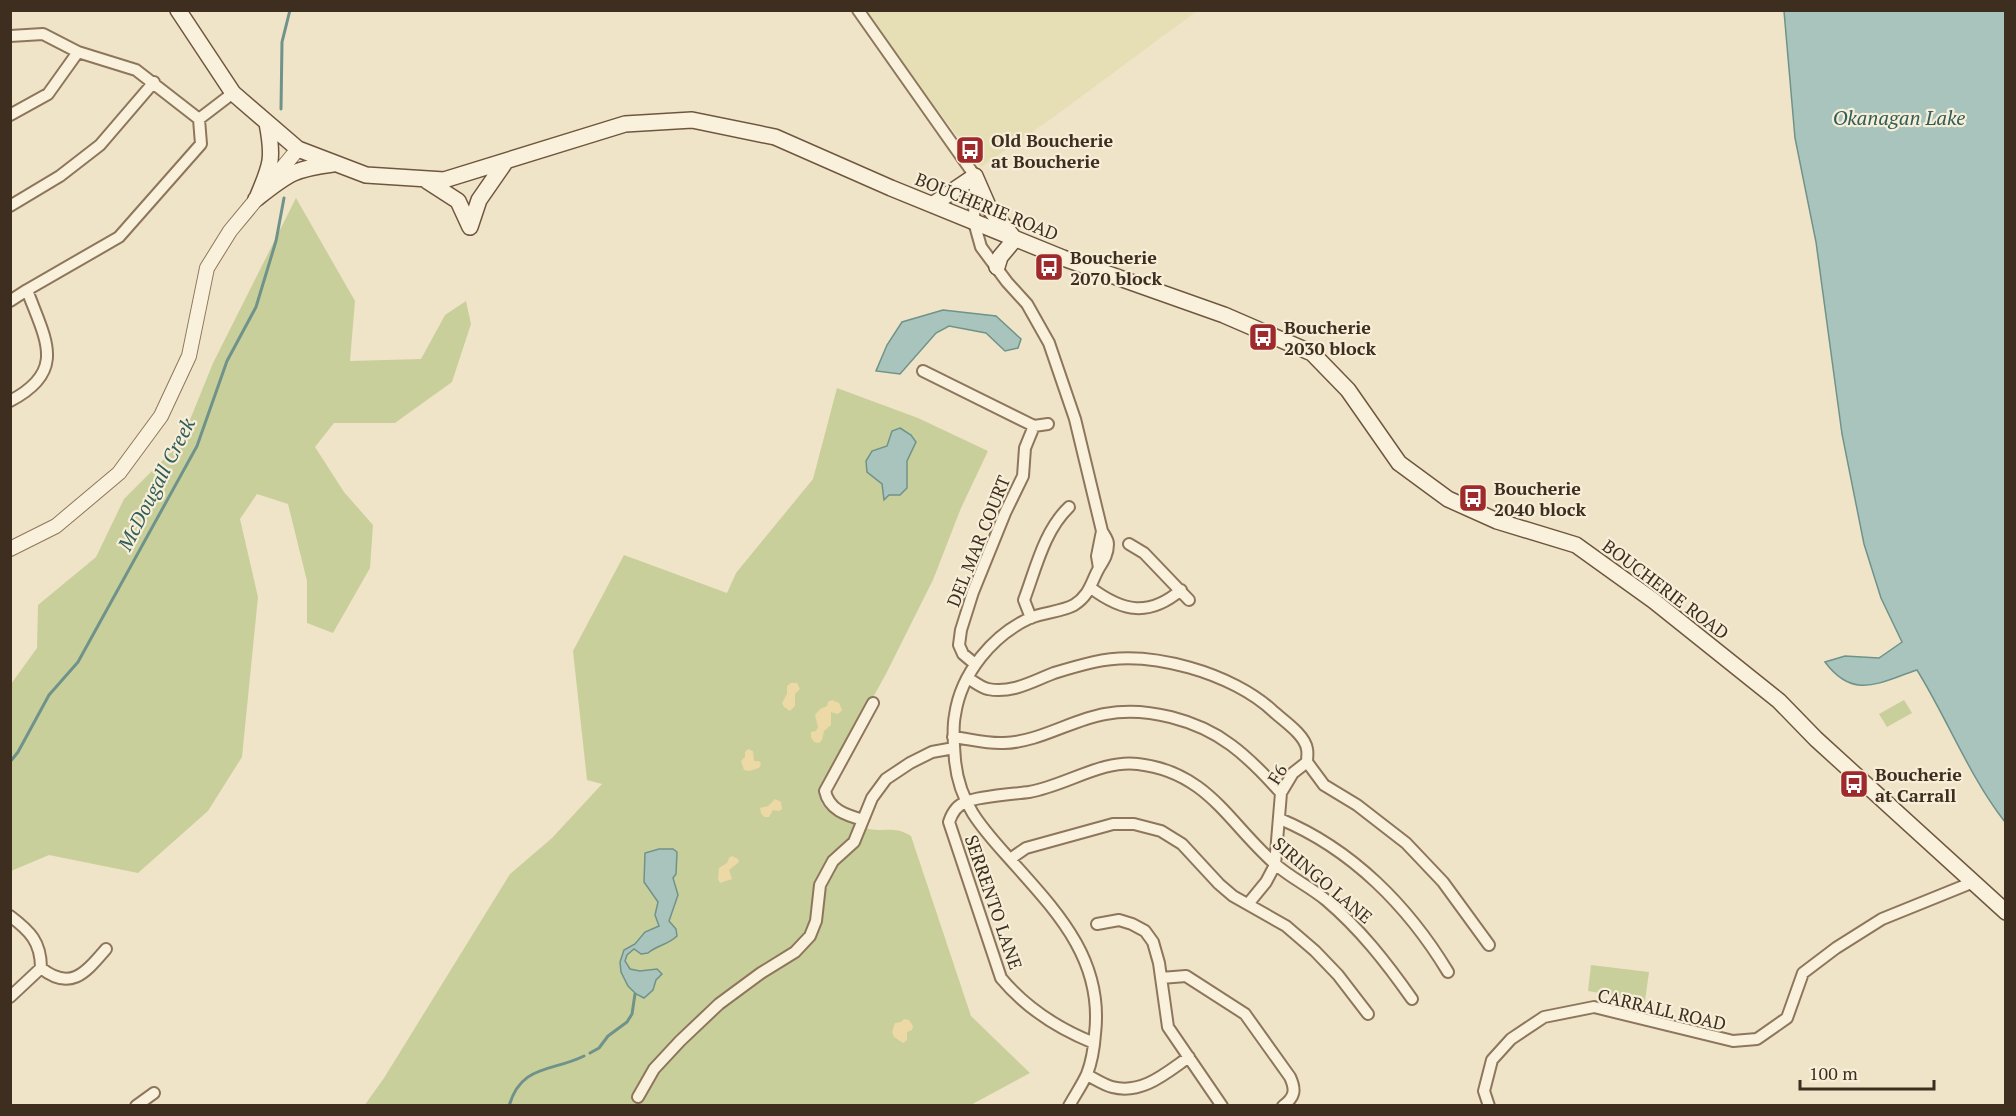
<svg xmlns="http://www.w3.org/2000/svg" width="2016" height="1116" font-family="'PT Serif',serif">
<style>
.farmland{fill:#e6deb5}
.green{fill:#c9cf9b}
.sand{fill:#ecd9a5}
.water{fill:#a9c4bc;stroke:#6f938a;stroke-width:1.5}
.lines{fill:none;stroke-linecap:round;stroke-linejoin:round}
.stream{stroke:#6f938a;stroke-width:3}
.minor-casing{stroke:#8d765c;stroke-width:14}
.tertiary-casing{stroke:#8d765c;stroke-width:16}
.secondary-casing{stroke:#6f573f;stroke-width:18}
.minor{stroke:#faf1dc;stroke-width:10}
.tertiary{stroke:#faf1dc;stroke-width:14}
.secondary{stroke:#faf1dc;stroke-width:15}
.labels{text-anchor:middle;dominant-baseline:central;stroke-width:4.5;stroke-linejoin:round;paint-order:stroke}
.poi-label{font-size:18px;font-weight:bold;fill:#3d2e20;stroke:#f7eed8;text-anchor:start}
.street-label{font-size:18px;fill:#3d2e20;stroke:#f7eed8}
.water-label{font-size:20px;font-style:italic;fill:#2f5d5a;stroke:#f7eed8}
</style>
<rect width="100%" height="100%" fill="#f0e4c8"/>
<path class="farmland" d="M 862,11 L 1197,11 L 1055,116 L 981,167 Z"/>
<path class="green" d="M 296,198 L 355,301 L 350,361 L 421,359 L 445,315 L 466,301 L 471,324 L 452,382 L 395,423 L 334,423 L 315,447 L 344,492 L 373,525 L 370,568 L 333,633 L 307,623 L 307,581 L 288,504 L 257,494 L 240,519 L 258,597 L 242,757 L 208,811 L 138,873 L 49,855 L 11,871 L 11,684 L 37,648 L 38,605 L 96,557 L 124,499 L 181,442 L 213,363 Z
M 837,388 L 918,418 L 988,451 L 961,508 L 933,580 L 887,672 L 824,787 C 822,791 819,796 821,801 C 823,813 858,827 869,829 C 886,832 895,826 911,836 L 971,1016 L 1030,1073 L 969,1106 L 364,1106 L 384,1078 L 510,874 L 552,838 L 602,784 L 587,780 L 573,651 L 624,555 L 727,593 L 736,573 L 813,479 Z
M 1904,700 L 1912,713 L 1887,727 L 1879,714 Z
M 1591,965 L 1649,972 L 1645,1001 L 1588,991 Z"/>
<path class="sand" d="M 791,683 L 797,683 L 800,689 L 795,694 L 795,706 L 790,711 L 784,707 L 782,703 L 787,694 L 787,686 Z
M 832,700 L 839,703 L 842,710 L 838,714 L 831,712 L 831,725 L 824,731 L 822,740 L 819,743 L 814,742 L 811,737 L 811,732 L 816,731 L 818,727 L 815,715 L 820,709 L 827,706 L 828,702 Z
M 748,749 L 753,751 L 754,761 L 759,761 L 761,764 L 759,768 L 749,771 L 744,770 L 741,761 L 745,757 L 745,752 Z
M 775,799 L 781,802 L 782,809 L 779,811 L 773,810 L 769,817 L 764,817 L 761,813 L 760,808 L 768,806 Z
M 732,856 L 738,859 L 739,862 L 729,870 L 732,879 L 720,883 L 718,879 L 719,868 L 727,863 L 729,858 Z
M 904,1019 L 909,1020 L 913,1026 L 912,1030 L 907,1032 L 907,1040 L 903,1043 L 894,1037 L 892,1032 L 895,1023 L 901,1022 Z"/>
<path class="water" d="M 1784,11 L 2005,11 L 2005,822 C 1969,776 1948,720 1917,670 C 1880,682 1854,701 1825,662 L 1845,656 L 1879,658 L 1902,642 L 1881,598 L 1864,544 L 1842,434 L 1816,242 L 1795,138 Z
M 943,310 L 996,316 L 1021,339 L 1018,348 L 1005,351 L 986,333 L 949,326 L 936,333 L 900,374 L 876,371 L 887,345 L 902,322 Z
M 900,428 L 911,435 L 916,442 L 907,461 L 907,488 L 900,495 L 889,495 L 884,500 L 882,484 L 867,472 L 866,461 L 872,451 L 887,446 L 892,431 Z
M 659,849 L 673,849 L 677,852 L 676,874 L 673,878 L 678,895 L 669,921 L 676,929 L 677,936 C 668,945 657,945 648,953 L 641,954 L 634,949 L 627,955 L 625,961 L 630,969 L 640,971 L 657,969 L 662,974 L 656,980 L 653,990 L 644,998 L 636,994 L 628,986 L 621,972 L 620,962 L 624,950 L 635,944 L 645,932 L 659,926 L 655,915 L 658,902 L 644,882 L 645,853 Z"/>
<g class="lines">
<path class="stream" d="M 281,109 L 282,42 L 290,10
M 10,762 L 18,752 L 49,695 L 78,662 L 197,446 L 227,361 L 256,307 L 276,241 L 284,198
M 590,1053 L 599,1048 L 608,1036 L 627,1022 L 632,1014 L 635,994
M 509,1106 C 521,1064 552,1072 584,1056"/>
<g class="minor-casing">
<path id="minor" d="M 858,10 L 975,176 L 974,222 L 981,247 L 1007,282 L 1027,304 L 1049,343 L 1075,419 L 1102,531 C 1104,535 1108,539 1108,544 C 1108,554 1104,560 1099,568 C 1091,582 1090,595 1074,605 C 1061,612 1044,612 1030,618 C 993,635 961,673 955,715 C 952,730 954,745 955,760 C 959,803 981,827 1008,857 C 1055,910 1104,958 1095,1034 C 1094,1048 1092,1061 1087,1074 C 1082,1085 1075,1095 1069,1106
M 10,36 L 43,34 L 78,52 L 136,70 L 199,119 L 201,144 L 119,237 L 27,290 C 45,339 68,371 10,401
M 10,115 L 48,94 L 78,52
M 199,119 L 233,93
M 10,206 L 60,176 L 100,145 L 154,82
M 10,301 L 27,290
M 923,371 L 1034,426 L 1048,424
M 1129,544 L 1144,553 L 1189,600
M 1099,568 L 1097,556 L 1102,531
M 1091,588 C 1123,612 1149,617 1181,590
M 1031,618 L 1024,600 C 1036,568 1044,531 1069,507
M 975,664 L 963,654 L 959,645 L 961,630 L 973,592 L 1005,513 L 1023,476 L 1025,448 L 1034,426
M 968,678 C 974,682 982,688 988,689 C 1012,694 1033,681 1054,673 C 1067,669 1081,665 1094,662 C 1149,649 1233,673 1274,712 C 1284,721 1305,735 1307,749 C 1308,753 1307,758 1307,762 L 1324,785 L 1357,805 L 1406,843 L 1443,882 L 1489,945
M 953,737 C 970,739 987,744 1004,743 C 1039,742 1071,720 1105,714 C 1146,706 1198,720 1231,745 C 1250,759 1266,776 1281,793
M 1280,819 C 1352,849 1408,906 1448,972
M 863,820 C 846,815 829,810 825,791 L 873,703
M 1010,859 L 1026,848 L 1113,824 L 1134,824 L 1161,831 L 1182,844 L 1219,884 L 1233,896 L 1286,926 L 1315,951 L 1338,975 L 1368,1014
M 1248,904 L 1266,882 L 1275,865 L 1281,793 L 1293,773 L 1307,762
M 10,916 C 30,931 41,942 41,968 L 10,997
M 1097,924 L 1119,920 L 1132,924 L 1145,931 L 1153,942 L 1159,963 L 1168,1027 L 1222,1106
M 41,968 C 71,992 86,972 106,949
M 1161,978 L 1186,976 L 1245,1014 L 1290,1077 C 1296,1090 1295,1097 1283,1106
M 1094,1043 C 1059,1029 1026,1008 1001,978 L 949,822 C 952,813 957,805 966,802 C 979,796 1014,794 1029,792 C 1065,786 1103,759 1138,764 C 1207,772 1228,822 1274,863 C 1289,877 1309,886 1326,900 C 1360,929 1386,962 1412,999
M 1087,1075 C 1095,1079 1104,1085 1112,1087 C 1142,1095 1166,1073 1189,1057
M 638,1097 L 654,1069 L 680,1041 L 719,1004 L 761,973 L 795,952 L 810,936 L 816,921 L 820,885 L 833,861 L 854,842 L 872,798 L 886,779 L 910,763 L 932,752 L 954,748
M 136,1106 L 154,1093
M 1489,1106 L 1484,1091 L 1492,1060 L 1511,1039 L 1544,1017 L 1594,1007 L 1733,1041 L 1757,1039 L 1787,1018 L 1803,973 L 1836,948 L 1882,919 L 1971,883"/>
</g>
<g class="tertiary-casing">
<path id="tertiary" d="M 10,549 L 56,526 L 119,473 L 161,416 L 189,356 L 207,268 L 230,231 L 298,149"/>
</g>
<g class="secondary-casing">
<path id="secondary" d="M 178,10 L 233,93 L 298,149 L 366,175 L 444,180 L 625,124 L 692,120 L 775,137 L 891,188 L 1063,258 L 1224,315 L 1312,353 L 1348,390 L 1399,463 L 1448,499 L 1497,521 L 1576,545 L 1654,601 L 1779,701 L 1816,739 L 2006,912
M 427,181 L 458,201 L 470,227
M 257,198 C 271,165 274,159 267,123
M 256,199 C 288,174 293,169 333,164
M 932,205 L 975,176 L 989,208 L 1014,238
M 470,227 L 479,200 L 506,161
M 997,267 L 1000,257 L 1015,239"/>
</g>
<use href="#minor" class="minor"/>
<use href="#tertiary" class="tertiary"/>
<use href="#secondary" class="secondary"/>
</g>
<defs>
<g id="bus-square" transform="scale(1.5)"><rect x="-9" y="-9" width="18" height="18" rx="4" fill="#9e2a2b" stroke="#f7eed8"/><path d="M-5-6H5V4H4V6H2V4H-2V6H-4V4H-5ZM-3.5-4V0h7V-4ZM-3.5 1.2v1.5H-2V1.2ZM2 1.2v1.5H3.5V1.2Z" fill="#fff"/></g>
</defs>
<g fill-rule="evenodd">
<use href="#bus-square" x="970" y="150"/>
<use href="#bus-square" x="1049" y="267"/>
<use href="#bus-square" x="1263" y="337"/>
<use href="#bus-square" x="1473" y="498"/>
<use href="#bus-square" x="1854" y="784"/>
</g>
<g class="labels">
<g class="poi-label">
<text x="991" y="140">Old Boucherie<tspan x="991" dy="21">at Boucherie</tspan></text>
<text x="1070" y="257">Boucherie<tspan x="1070" dy="21">2070 block</tspan></text>
<text x="1284" y="327">Boucherie<tspan x="1284" dy="21">2030 block</tspan></text>
<text x="1494" y="488">Boucherie<tspan x="1494" dy="21">2040 block</tspan></text>
<text x="1875" y="774">Boucherie<tspan x="1875" dy="21">at Carrall</tspan></text>
</g>
<g class="street-label">
<text transform="translate(987 206) rotate(22)">BOUCHERIE ROAD</text>
<text transform="translate(978 541) rotate(-68)">DEL MAR COURT</text>
<text transform="translate(1666 589) rotate(37)">BOUCHERIE ROAD</text>
<text transform="translate(1277 774) rotate(-58)">F6</text>
<text transform="translate(1323 880) rotate(40)">SIRINGO LANE</text>
<text transform="translate(994 902) rotate(71)">SERRENTO LANE</text>
<text transform="translate(1662 1009) rotate(13)">CARRALL ROAD</text>
</g>
<g class="water-label">
<text x="1899" y="117">Okanagan Lake</text>
<text transform="translate(156 484) rotate(-63)">McDougall Creek</text>
</g>
</g>
<rect width="2016" height="1116" fill="none" stroke="#3d2e20" stroke-width="24"/>
<path d="M1800 1080v9h134v-9" fill="none" stroke="#3d2e20" stroke-width="3"/>
<text x="1809" y="1080" font-size="18" fill="#3d2e20" stroke="#f7eed8" stroke-width="4.5" paint-order="stroke">100 m</text>
</svg>
